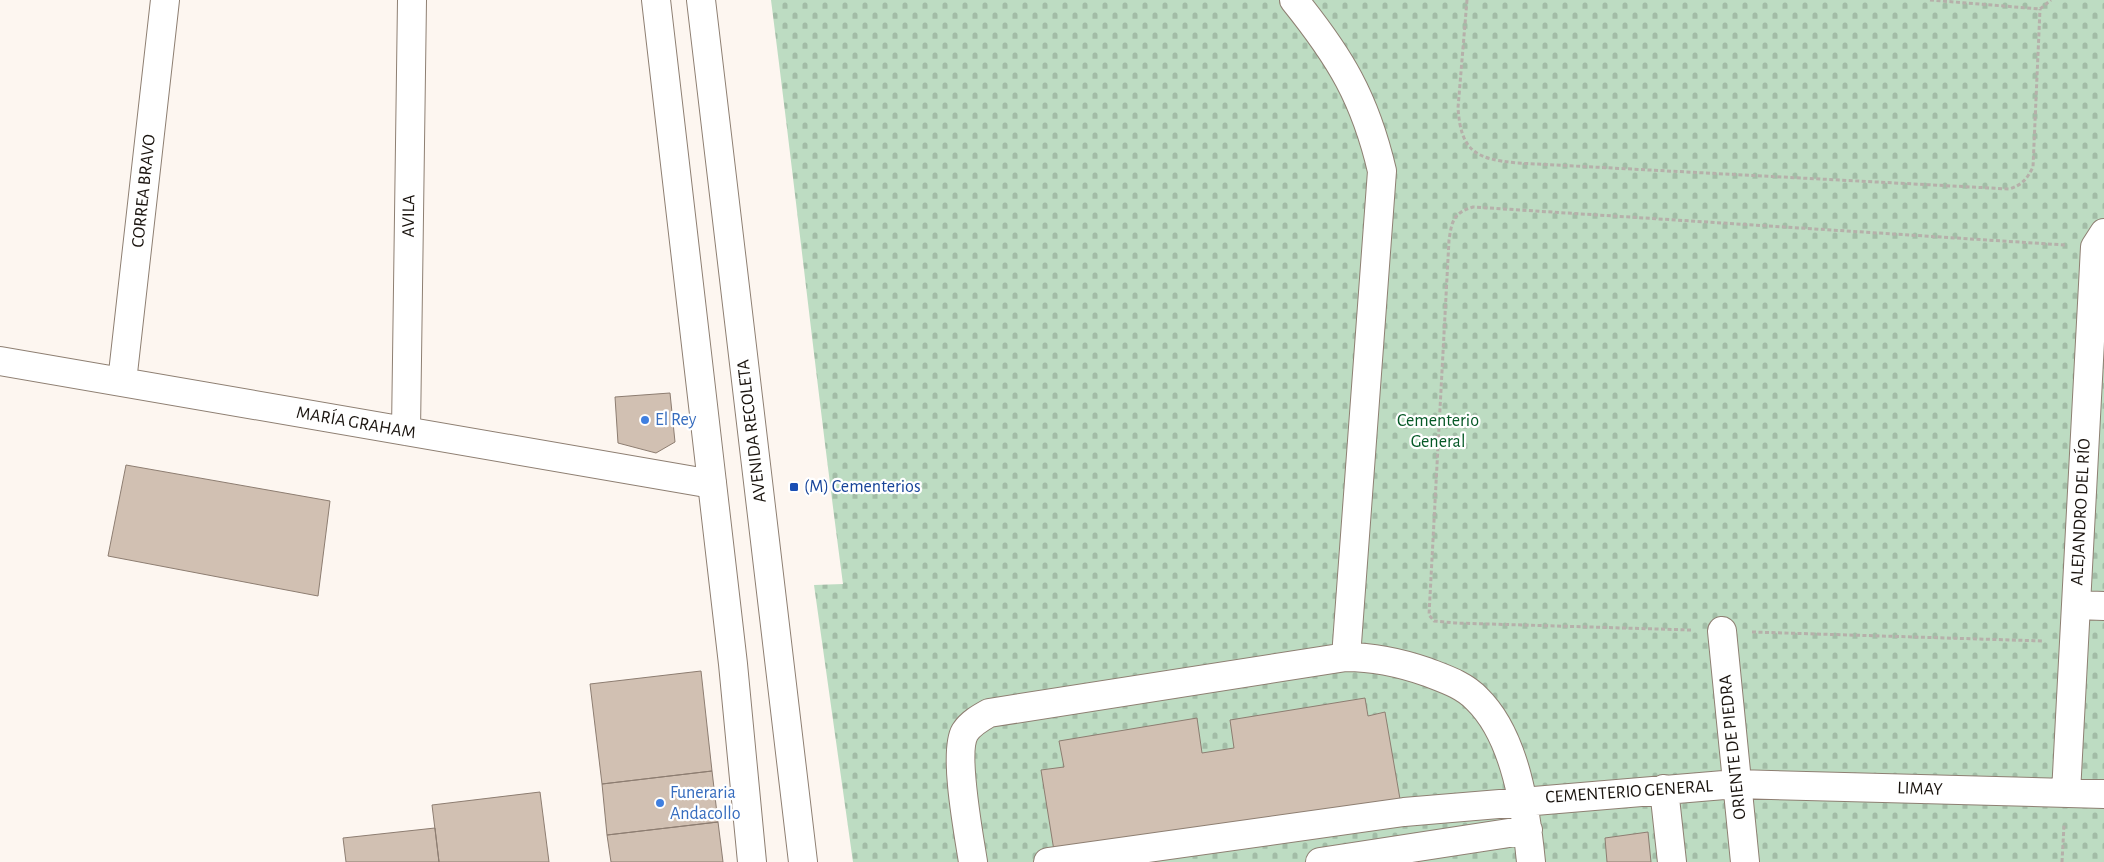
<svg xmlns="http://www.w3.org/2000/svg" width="2104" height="862" font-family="'Alegreya Sans',sans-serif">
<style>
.cemetery{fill:url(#cemetery-stones)}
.building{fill:#d1c0b2;stroke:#8d7d71}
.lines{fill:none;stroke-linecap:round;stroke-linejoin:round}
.minor-casing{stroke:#8e7f72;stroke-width:30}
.major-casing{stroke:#8e7f72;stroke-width:30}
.path{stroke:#b6b0aa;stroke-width:3;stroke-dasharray:4 2.5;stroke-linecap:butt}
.minor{stroke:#fff;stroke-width:28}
.major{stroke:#fff;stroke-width:28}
.shop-dot{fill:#3f7fe0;stroke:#fff;stroke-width:2}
.transit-dot{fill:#1a4fb4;stroke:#fff;stroke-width:2}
.labels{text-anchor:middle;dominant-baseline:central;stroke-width:4.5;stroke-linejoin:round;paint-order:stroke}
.street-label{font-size:18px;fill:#19130e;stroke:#fff}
.shop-label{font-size:18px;fill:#366cbe;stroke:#fff;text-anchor:start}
.park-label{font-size:18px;fill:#055826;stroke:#fff}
.transit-label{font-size:18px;fill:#164399;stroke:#fff;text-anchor:start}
</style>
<defs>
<pattern id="cemetery-stones" width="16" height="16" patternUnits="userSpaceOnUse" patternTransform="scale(1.25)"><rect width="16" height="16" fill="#bddcc2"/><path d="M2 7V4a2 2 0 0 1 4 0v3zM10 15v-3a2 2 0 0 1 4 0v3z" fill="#a2bca6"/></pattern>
</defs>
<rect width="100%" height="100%" fill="#fdf6f0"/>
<path class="cemetery" d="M 771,0 L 2104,0 L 2104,862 L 853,862 L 814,585 L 843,584 C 817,389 796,194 771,0 Z"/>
<path class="building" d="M 670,393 L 675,442 L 656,453 L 618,443 L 615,397 Z
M 126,465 L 330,501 L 318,596 L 108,556 Z
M 701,671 L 712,771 L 602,784 L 590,684 Z
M 1365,698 L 1368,716 L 1385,712 L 1400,799 L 1055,857 L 1041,770 L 1064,767 L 1059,741 L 1197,718 L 1202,753 L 1234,748 L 1230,720 Z
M 712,771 L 718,822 L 607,835 L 602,784 Z
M 540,792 L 549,862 L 439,862 L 432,805 Z
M 718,822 L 723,862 L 611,862 L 607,835 Z
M 435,828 L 439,862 L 346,862 L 343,838 Z
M 1648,832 L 1651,862 L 1607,862 L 1605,838 Z"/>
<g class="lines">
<g class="minor-casing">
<path id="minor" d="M 0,361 L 712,484
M 122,382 L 165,0
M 406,431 L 412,0
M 2076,605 L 2104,606
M 1722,631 L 1745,862
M 1346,657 C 1374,657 1401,663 1427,672 C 1445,679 1464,685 1477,699 C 1516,737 1526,811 1531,862
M 1664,789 L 1672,862
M 2066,793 L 2095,247 L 2104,233
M 973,862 C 969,836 953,752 965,732 C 971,723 980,718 989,713 L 1346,657 L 1382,171 C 1365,98 1340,57 1294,0
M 1048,862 L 1404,812 L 1736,784 L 2104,794
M 1320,862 L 1528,830"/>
</g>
<g class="major-casing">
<path id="major" d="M 656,0 L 733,664 L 752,862
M 701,0 L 803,862"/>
</g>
<path class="path" d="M 1467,0 L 1458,108 C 1461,152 1476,159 1517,163 L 2009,189 C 2022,185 2027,179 2033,167 L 2040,9
M 1930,0 L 2040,9 L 2051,0
M 1691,630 L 1455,623 L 1434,621 L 1429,615 L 1449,240 C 1452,221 1453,213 1473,207 L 2065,245
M 1752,632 L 2044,641
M 2062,862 L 2064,825"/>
<use href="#minor" class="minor"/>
<use href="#major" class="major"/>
</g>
<g class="shop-dot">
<circle cx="645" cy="420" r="5"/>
<circle cx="660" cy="803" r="5"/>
</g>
<rect class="transit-dot" x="789" y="482" width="10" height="10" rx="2.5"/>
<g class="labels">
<g class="street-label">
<text transform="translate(144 191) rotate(-84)">CORREA BRAVO</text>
<text transform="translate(409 216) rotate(-89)">AVILA</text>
<text transform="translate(356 423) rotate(10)">MARÍA GRAHAM</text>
<text transform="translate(752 431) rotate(-97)">AVENIDA RECOLETA</text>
<text transform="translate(2081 512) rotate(-87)">ALEJANDRO DEL RÍO</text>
<text transform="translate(1733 747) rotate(-96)">ORIENTE DE PIEDRA</text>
<text transform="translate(1920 789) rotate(2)">LIMAY</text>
<text transform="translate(1629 792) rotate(-4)">CEMENTERIO GENERAL</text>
</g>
<g class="shop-label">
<text x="655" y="420">El Rey</text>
<text x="670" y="793">Funeraria<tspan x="670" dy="21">Andacollo</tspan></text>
</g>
<g class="park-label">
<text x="1438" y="421">Cementerio<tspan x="1438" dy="21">General</tspan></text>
</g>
<g class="transit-label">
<text x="804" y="487">(M) Cementerios</text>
</g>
</g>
</svg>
